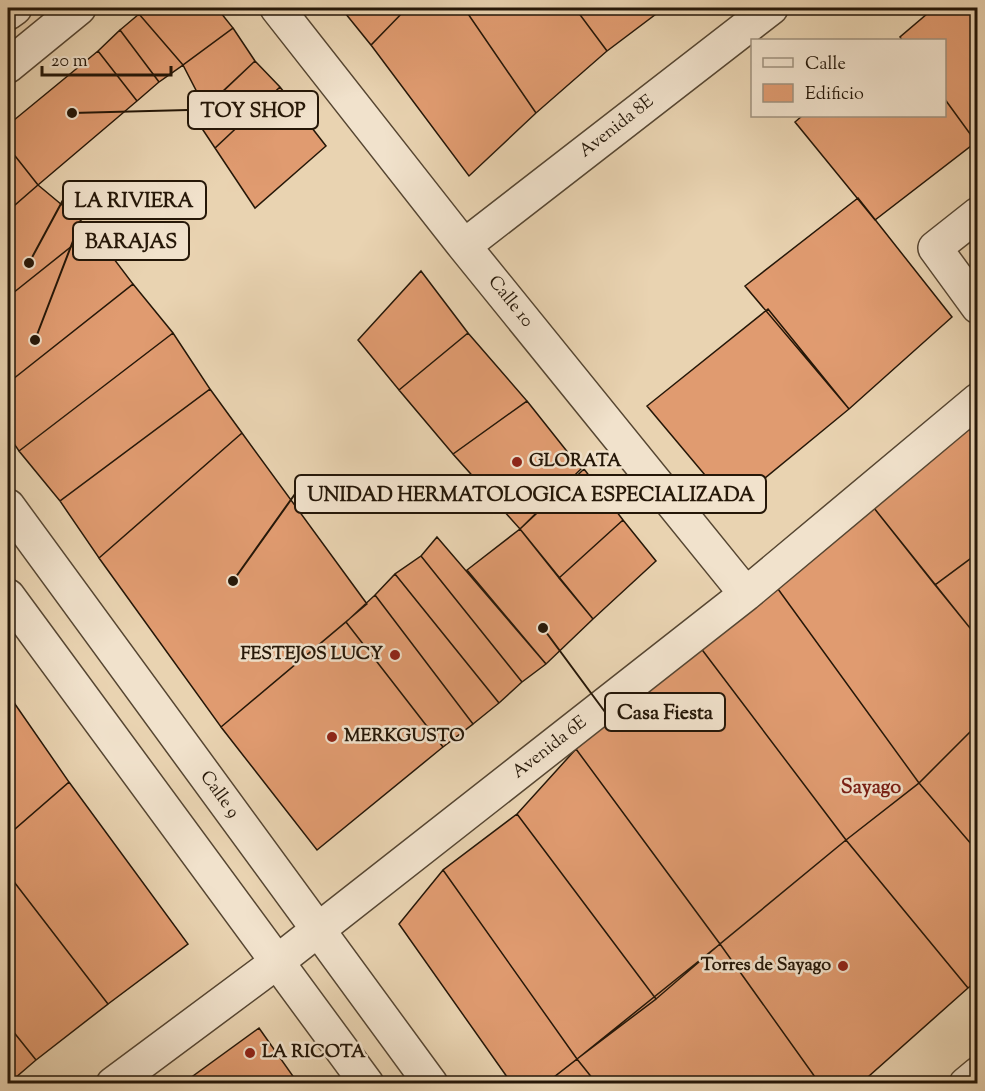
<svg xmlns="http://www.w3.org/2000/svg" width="985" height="1091" font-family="'Sorts Mill Goudy',serif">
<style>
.building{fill:#e09b70;stroke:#251708;stroke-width:1.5}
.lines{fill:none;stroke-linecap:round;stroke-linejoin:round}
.minor-casing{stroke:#564632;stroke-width:36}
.tertiary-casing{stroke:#564632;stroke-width:36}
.minor{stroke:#f1e2cc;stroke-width:33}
.tertiary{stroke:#f1e2cc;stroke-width:33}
.poi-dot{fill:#8f2418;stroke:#f1e2cc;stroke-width:2}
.labels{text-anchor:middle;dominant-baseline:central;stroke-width:5;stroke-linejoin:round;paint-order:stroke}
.street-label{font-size:18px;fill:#251708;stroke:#f1e2cc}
.poi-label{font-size:18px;font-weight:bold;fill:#251708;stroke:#f1e2cc;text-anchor:start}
.neighbourhood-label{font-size:20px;font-weight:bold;fill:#7a1f14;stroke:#f1e2cc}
.leader{fill:none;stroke:#251708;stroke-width:2}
.callout-dot{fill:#251708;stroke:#f1e2cc;stroke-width:2}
.callout{fill:#f1e2cc;stroke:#251708;stroke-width:2}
.callout-label{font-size:20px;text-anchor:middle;font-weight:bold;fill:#251708}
</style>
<rect width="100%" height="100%" fill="#e9d3b1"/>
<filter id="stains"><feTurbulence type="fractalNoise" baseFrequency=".00333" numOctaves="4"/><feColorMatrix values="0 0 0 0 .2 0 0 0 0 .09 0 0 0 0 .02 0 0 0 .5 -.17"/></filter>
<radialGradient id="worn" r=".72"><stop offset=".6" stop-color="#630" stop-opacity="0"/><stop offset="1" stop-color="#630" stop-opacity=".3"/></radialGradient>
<path class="building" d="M 145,8 L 217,8 L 233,28 L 183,65 L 139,14 Z
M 341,8 L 407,8 L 371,45 Z
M 407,8 L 464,8 L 536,113 L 469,176 L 371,45 Z
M 464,8 L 575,8 L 607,51 L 536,113 Z
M 575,8 L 664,8 L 607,51 Z
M 934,8 L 978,8 L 976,142 L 944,98 L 944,40 L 902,40 L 900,37 Z
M 139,14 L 183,65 L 159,82 L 120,30 Z
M 233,28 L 255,61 L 208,105 L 198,94 L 183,65 Z
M 120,30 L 159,82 L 137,101 L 98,51 Z
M 98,51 L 137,101 L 38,185 L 8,147 L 8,125 Z
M 255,61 L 280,87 L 215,148 L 195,118 Z
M 280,87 L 326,146 L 255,208 L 215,148 Z
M 944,98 L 976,142 L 875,220 L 795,122 L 802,116 L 944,116 Z
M 8,147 L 38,185 L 8,211 Z
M 38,185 L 92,230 L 8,297 L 8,211 Z
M 858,198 L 952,317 L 849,409 L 745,286 Z
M 92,230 L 133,284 L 8,383 L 8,297 Z
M 421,271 L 468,333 L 399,390 L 358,340 Z
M 133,284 L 173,333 L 19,451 L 8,435 L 8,383 Z
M 768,309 L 849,409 L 731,506 L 647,406 Z
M 173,333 L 210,389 L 60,501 L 19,451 Z
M 468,333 L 527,401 L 453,454 L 399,390 Z
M 210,389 L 242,433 L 99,558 L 60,501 Z
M 527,401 L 581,469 L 520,529 L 453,454 Z
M 967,427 L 978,438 L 978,553 L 935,585 L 870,503 Z
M 242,433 L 367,604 L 221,727 L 99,558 Z
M 584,469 L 623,520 L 559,578 L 520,529 Z
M 870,503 L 978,638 L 978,724 L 919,783 L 770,578 Z
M 623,520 L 656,561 L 593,619 L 559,578 Z
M 520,529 L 593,619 L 546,664 L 467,570 Z
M 437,537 L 546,664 L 522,682 L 421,556 Z
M 978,553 L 978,638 L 935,585 Z
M 421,556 L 522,682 L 499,703 L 395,574 Z
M 395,574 L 499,703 L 473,724 L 375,595 Z
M 770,578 L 919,783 L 846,840 L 700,647 Z
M 375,595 L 473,724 L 443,747 L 346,622 Z
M 346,622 L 443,747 L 317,850 L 221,727 Z
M 700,647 L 846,840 L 720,944 L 576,749 Z
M 8,694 L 69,782 L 8,835 Z
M 978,724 L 978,852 L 919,783 Z
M 576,749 L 720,944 L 656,999 L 517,814 Z
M 69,782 L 188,944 L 108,1004 L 8,874 L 8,835 Z
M 919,783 L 978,852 L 978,980 L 968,988 L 846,840 Z
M 517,814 L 656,999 L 577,1059 L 443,870 Z
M 846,840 L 968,988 L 860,1084 L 820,1084 L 720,944 Z
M 443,870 L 577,1059 L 545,1084 L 512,1084 L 399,924 Z
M 8,874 L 108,1004 L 36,1060 L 8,1025 Z
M 720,944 L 820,1084 L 597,1084 L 577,1059 Z
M 8,1025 L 36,1060 L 8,1084 Z
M 259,1028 L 295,1079 L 288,1084 L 182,1084 Z
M 577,1059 L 597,1084 L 545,1084 Z"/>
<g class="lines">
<g class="minor-casing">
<path id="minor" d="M 277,8 L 464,246 L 746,594
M 978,214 L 935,248 L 978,307
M 464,246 L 771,8
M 113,1084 L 277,962 L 746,594 L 978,400
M 966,1084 L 978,1074"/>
</g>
<g class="tertiary-casing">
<path id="tertiary" d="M 8,13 L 15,8
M 8,66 L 79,8
M 8,506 L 431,1084
M 8,596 L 367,1084"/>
</g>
<use href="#minor" class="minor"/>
<use href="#tertiary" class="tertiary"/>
</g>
<g class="poi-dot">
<circle cx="517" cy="462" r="6"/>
<circle cx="395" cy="655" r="6"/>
<circle cx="332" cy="737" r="6"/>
<circle cx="843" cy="966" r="6"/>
<circle cx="250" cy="1053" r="6"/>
</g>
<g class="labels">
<g class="street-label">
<text transform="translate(617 127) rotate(-38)">Avenida 8E</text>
<text transform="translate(510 302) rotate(51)">Calle 10</text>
<text transform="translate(550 748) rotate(-38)">Avenida 6E</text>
<text transform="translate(219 795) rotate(54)">Calle 9</text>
</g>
<g class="poi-label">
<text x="529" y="462">GLORATA</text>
<text x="383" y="655" text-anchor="end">FESTEJOS LUCY</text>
<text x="344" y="737">MERKGUSTO</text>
<text x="831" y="966" text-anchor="end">Torres de Sayago</text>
<text x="262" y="1053">LA RICOTA</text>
</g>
<g class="neighbourhood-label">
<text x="871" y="788">Sayago</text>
</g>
</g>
<path class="leader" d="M72 113L188 110M29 263L63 200M35 340L73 241M233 581L295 494M543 628L605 712"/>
<g class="callout-dot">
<circle cx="72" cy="113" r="6"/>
<circle cx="29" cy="263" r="6"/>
<circle cx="35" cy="340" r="6"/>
<circle cx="233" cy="581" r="6"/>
<circle cx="543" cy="628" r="6"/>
</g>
<g class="callout">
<rect x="188" y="91" width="130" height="38" rx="6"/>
<rect x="63" y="181" width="143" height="38" rx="6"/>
<rect x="73" y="222" width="116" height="38" rx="6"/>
<rect x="295" y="475" width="471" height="38" rx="6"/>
<rect x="605" y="693" width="120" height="38" rx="6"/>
</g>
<g class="callout-label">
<text x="253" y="117">TOY SHOP</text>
<text x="134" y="207">LA RIVIERA</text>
<text x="131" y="248">BARAJAS</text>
<text x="531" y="501">UNIDAD HERMATOLOGICA ESPECIALIZADA</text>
<text x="665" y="719">Casa Fiesta</text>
</g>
<rect width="985" height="1091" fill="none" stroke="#e9d3b1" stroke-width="30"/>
<rect x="9" y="9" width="967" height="1073" fill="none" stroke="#251708" stroke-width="3"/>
<rect x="15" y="15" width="955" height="1061" fill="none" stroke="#251708" stroke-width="1.5"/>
<rect x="751" y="39" width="195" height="78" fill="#f1e2cc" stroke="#9f917e" stroke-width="1.5"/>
<rect x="763" y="58" width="30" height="9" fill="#f1e2cc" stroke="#9f917e" stroke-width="1.5"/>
<text x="805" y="69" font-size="18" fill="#251708">Calle</text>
<rect x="763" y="84" width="30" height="18" fill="#e09b70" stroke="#9f917e" stroke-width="1.5"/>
<text x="805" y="99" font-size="18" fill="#251708">Edificio</text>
<path d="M42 66v9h129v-9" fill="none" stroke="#251708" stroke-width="3"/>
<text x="51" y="66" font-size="18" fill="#251708" stroke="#f1e2cc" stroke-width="4.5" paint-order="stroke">20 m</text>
<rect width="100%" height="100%" filter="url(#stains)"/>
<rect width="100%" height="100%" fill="url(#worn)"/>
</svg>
